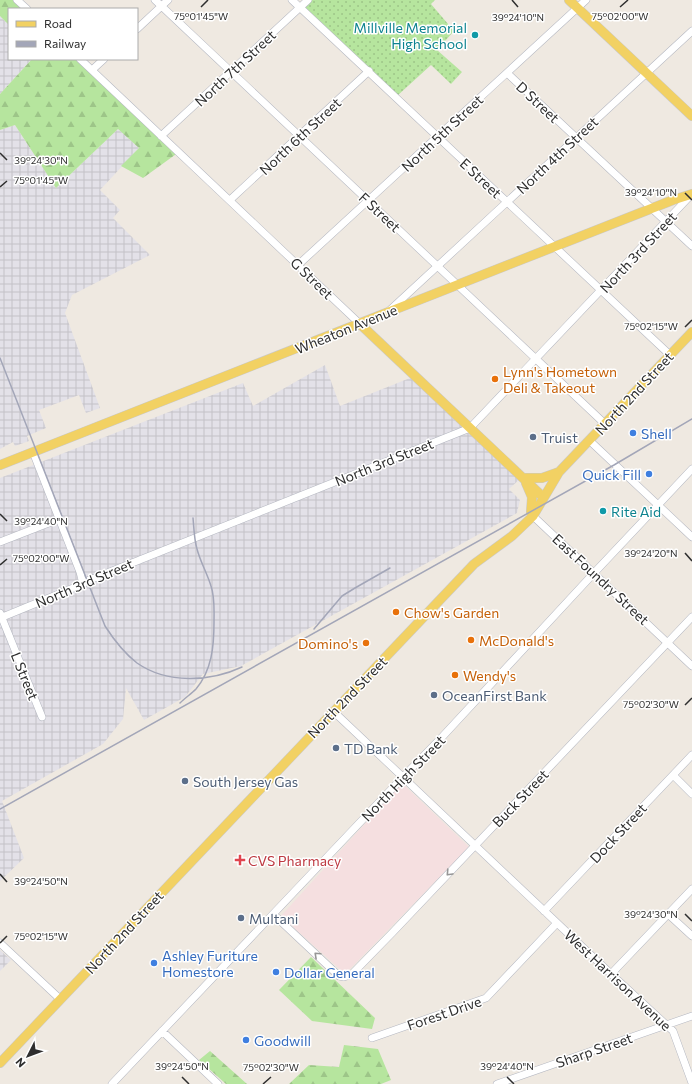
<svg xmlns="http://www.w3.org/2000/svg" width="692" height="1084" font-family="Commissioner,sans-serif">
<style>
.industrial{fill:url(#industrial-grid)}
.medical{fill:#f5dfe0}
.grass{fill:url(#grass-dots)}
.forest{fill:url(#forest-firs)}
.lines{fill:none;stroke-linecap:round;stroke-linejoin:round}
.minor-casing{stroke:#b4b7c1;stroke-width:8}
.major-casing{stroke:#c9c9c9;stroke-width:10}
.minor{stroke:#fff;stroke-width:7}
.major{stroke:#f2d163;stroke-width:9}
.rail{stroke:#a3a6b8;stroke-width:1.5}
.oneway{stroke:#969696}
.ticks{fill:none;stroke:#2e2e2e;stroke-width:1.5}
.culture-dot{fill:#0f9aa8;stroke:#fff;stroke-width:1.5}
.food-dot{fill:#e8710a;stroke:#fff;stroke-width:1.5}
.shop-dot{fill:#3f7fe0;stroke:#fff;stroke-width:1.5}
.service-dot{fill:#5c6f8a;stroke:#fff;stroke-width:1.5}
.health-dot{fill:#e0444e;stroke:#fff;stroke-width:1.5}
.labels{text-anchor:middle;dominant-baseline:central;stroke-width:3;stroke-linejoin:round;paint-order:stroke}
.culture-label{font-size:14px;fill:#0d838f;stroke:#fff;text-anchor:end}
.street-label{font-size:14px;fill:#2e2e2e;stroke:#fff}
.food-label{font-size:14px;fill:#c56008;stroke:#fff;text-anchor:start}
.shop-label{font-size:14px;fill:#366cbe;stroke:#fff;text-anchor:start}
.service-label{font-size:14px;fill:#4e5e75;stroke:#fff;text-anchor:start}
.health-label{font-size:14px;fill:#be3a42;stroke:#fff;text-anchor:start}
.ticks-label{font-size:10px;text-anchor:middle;fill:#2e2e2e;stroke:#fff;stroke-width:3;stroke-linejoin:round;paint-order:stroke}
</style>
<defs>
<pattern id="industrial-grid" width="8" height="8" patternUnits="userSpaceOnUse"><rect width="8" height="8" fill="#e3e1e8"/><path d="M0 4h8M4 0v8" fill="none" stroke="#c3c1c7"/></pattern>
<pattern id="grass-dots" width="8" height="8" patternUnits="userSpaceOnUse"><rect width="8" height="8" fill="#b6e59e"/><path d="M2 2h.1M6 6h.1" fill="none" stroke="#9dc588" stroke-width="1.8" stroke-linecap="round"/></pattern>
<pattern id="forest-firs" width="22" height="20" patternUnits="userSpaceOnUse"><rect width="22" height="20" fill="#b6e59e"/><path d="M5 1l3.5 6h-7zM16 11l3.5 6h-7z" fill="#9dc588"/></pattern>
</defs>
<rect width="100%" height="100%" fill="#efe9e1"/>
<path class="industrial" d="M 0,16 L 9,25 L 9,59 L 32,59 L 0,94 Z
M 15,125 L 56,188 L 118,129 L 139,148 L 100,190 L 120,210 L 113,218 L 150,255 L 72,295 L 65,313 L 100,408 L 86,413 L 79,395 L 39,410 L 46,428 L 27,436 L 29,441 L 15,446 L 13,442 L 0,449 L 0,130 Z
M 325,365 L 340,406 L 415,376 L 522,477 L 509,489 L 520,500 L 517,513 L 241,666 L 203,674 L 185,697 L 144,720 L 126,688 L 123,719 L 103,744 L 2,801 L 24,858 L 0,881 L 0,478 L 243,383 L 253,406 Z
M 0,950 L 11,960 L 0,971 Z"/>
<path class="medical" d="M 402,783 L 469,847 L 345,974 L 281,916 Z"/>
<path class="grass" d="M 308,0 L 435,0 L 431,4 L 454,31 L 437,50 L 462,72 L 451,84 L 431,65 L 397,96 L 301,6 Z"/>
<path class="forest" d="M 0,0 L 18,0 L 27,9 L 9,9 L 9,25 L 0,16 Z
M 32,59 L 80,59 L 179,152 L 143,178 L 121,166 L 139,148 L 118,129 L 56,188 L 15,125 L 0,130 L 0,94 Z
M 311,957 L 375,1018 L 372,1029 L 312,1021 L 279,990 Z
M 344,1045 L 378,1049 L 391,1080 L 381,1084 L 289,1084 L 309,1065 L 339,1067 Z
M 210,1051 L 247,1084 L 226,1084 L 199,1060 Z"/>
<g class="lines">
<g class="minor-casing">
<path id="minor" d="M 17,0 L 27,9
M 155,0 L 605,424
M 292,0 L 670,355
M 137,29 L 168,0
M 80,59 L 360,324
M 92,70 L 104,59
M 507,73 L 692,246
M 161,136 L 308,0
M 230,200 L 369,71
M 298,265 L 586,0
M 390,310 L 692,31
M 590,441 L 692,537
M 33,452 L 80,572 L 83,584
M 533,516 L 692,666
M 0,542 L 59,519
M 0,613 L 42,717
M 0,618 L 83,584 L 87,581 L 470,428 L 692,194
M 333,711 L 611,974 L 673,1031 L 692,1083
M 673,775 L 692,794
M 544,911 L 692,755
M 273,914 L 339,976 L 344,977 L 351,975 L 393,932 L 692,617
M 668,914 L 692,936
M 0,943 L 60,999
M 611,974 L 692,889
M 162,1031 L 218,1084
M 372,1038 L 486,998 L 557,923
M 112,1084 L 403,777 L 443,736 L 594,573 L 692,469
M 497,1084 L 692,1016"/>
</g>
<g class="major-casing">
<path id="major" d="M 569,0 L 692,116
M 360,324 L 543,497
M 0,465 L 673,200 L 692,194
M 523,478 L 542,478 L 559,472
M 526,483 L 532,497 L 531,512 L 533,516
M 0,1063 L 474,564 L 512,536 L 533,516 L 559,472 L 692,332"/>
</g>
<use href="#minor" class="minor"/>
<use href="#major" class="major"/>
<path class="rail" d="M 0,358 L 105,626 C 114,640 124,653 137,663 C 167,684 210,682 242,667
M 314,629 L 342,596 L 355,588 L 390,568
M 180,703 C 185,698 191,694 196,689 C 212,670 214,646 214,622 C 214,609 215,598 211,586 C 207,573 200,561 197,549 C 194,539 194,528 193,518
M 0,809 L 614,465 L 692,419"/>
</g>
<defs><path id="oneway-chevron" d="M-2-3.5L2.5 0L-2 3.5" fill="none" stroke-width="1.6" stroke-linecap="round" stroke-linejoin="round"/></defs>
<g class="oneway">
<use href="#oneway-chevron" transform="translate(449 873) rotate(133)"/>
<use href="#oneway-chevron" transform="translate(317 955) rotate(-137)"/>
</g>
<path class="ticks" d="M 512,0 L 518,7M 201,7 L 208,0M 620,7 L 628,0M 0,153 L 7,160M 0,187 L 7,181M 685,193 L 692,200M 685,327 L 692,320M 0,514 L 7,521M 685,553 L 692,561M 0,565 L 7,559M 685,705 L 692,698M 0,874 L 7,882M 685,914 L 692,921M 0,943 L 7,936M 182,1077 L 189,1084M 507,1077 L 514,1084M 263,1084 L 271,1077"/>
<g class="culture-dot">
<circle cx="475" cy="35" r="4"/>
<circle cx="603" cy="511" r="4"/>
</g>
<g class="food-dot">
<circle cx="495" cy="379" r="4"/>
<circle cx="396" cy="612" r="4"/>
<circle cx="471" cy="640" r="4"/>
<circle cx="366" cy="643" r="4"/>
<circle cx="455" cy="675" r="4"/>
</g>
<g class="shop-dot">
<circle cx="633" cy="433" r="4"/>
<circle cx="649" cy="474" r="4"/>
<circle cx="154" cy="963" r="4"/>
<circle cx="276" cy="972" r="4"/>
<circle cx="246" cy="1040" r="4"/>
</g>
<g class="service-dot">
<circle cx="533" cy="437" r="4"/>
<circle cx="434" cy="695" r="4"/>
<circle cx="336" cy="748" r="4"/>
<circle cx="185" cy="781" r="4"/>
<circle cx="241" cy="918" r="4"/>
</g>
<path class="health-dot" d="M238 854h4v4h4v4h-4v4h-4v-4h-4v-4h4z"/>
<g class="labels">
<g class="culture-label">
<text x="467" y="27">Millville Memorial<tspan x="467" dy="16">High School</tspan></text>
<text x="611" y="511" text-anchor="start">Rite Aid</text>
</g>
<g class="street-label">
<text transform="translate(235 68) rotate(-43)">North 7th Street</text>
<text transform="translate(538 102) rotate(43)">D Street</text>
<text transform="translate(442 133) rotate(-43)">North 5th Street</text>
<text transform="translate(300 136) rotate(-43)">North 6th Street</text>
<text transform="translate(557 155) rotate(-43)">North 4th Street</text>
<text transform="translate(481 178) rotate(43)">E Street</text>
<text transform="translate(380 212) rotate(43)">F Street</text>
<text transform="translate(638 252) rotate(-47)">North 3rd Street</text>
<text transform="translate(312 278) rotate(44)">G Street</text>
<text transform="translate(346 329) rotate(-22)">Wheaton Avenue</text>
<text transform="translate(634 393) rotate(-47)">North 2nd Street</text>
<text transform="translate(384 462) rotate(-22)">North 3rd Street</text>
<text transform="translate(601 579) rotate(43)">East Foundry Street</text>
<text transform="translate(84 583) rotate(-23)">North 3rd Street</text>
<text transform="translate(25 676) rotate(68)">L Street</text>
<text transform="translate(347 697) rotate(-46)">North 2nd Street</text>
<text transform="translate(403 778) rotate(-46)">North High Street</text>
<text transform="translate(520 798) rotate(-46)">Buck Street</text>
<text transform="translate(618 833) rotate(-47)">Dock Street</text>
<text transform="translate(124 932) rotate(-47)">North 2nd Street</text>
<text transform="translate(618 980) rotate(43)">West Harrison Avenue</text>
<text transform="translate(444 1013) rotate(-19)">Forest Drive</text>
<text transform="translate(594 1050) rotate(-19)">Sharp Street</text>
</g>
<g class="food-label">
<text x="503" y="371">Lynn's Hometown<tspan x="503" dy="16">Deli &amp; Takeout</tspan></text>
<text x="404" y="612">Chow's Garden</text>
<text x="479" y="640">McDonald's</text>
<text x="358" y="643" text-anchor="end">Domino's</text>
<text x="463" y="675">Wendy's</text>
</g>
<g class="shop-label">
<text x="641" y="433">Shell</text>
<text x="641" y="474" text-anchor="end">Quick Fill</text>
<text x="162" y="955">Ashley Furiture<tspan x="162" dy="16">Homestore</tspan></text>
<text x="284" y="972">Dollar General</text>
<text x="254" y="1040">Goodwill</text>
</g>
<g class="service-label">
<text x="541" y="437">Truist</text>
<text x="442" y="695">OceanFirst Bank</text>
<text x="344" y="748">TD Bank</text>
<text x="193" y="781">South Jersey Gas</text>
<text x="249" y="918">Multani</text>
</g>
<g class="health-label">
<text x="248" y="860">CVS Pharmacy</text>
</g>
</g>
<g class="ticks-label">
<text x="201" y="20">75°01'45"W</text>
<text x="620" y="20">75°02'00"W</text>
<text x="518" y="21">39°24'10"N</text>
<text x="41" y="164">39°24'30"N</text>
<text x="41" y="184">75°01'45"W</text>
<text x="651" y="196">39°24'10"N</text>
<text x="651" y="330">75°02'15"W</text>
<text x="41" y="525">39°24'40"N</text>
<text x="651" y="557">39°24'20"N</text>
<text x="41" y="562">75°02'00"W</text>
<text x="651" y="708">75°02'30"W</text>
<text x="41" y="885">39°24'50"N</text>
<text x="651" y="918">39°24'30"N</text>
<text x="41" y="940">75°02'15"W</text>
<text x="182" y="1070">39°24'50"N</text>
<text x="507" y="1070">39°24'40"N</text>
<text x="271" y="1071">75°02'30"W</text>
</g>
<rect x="8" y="8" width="130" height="52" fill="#ffffff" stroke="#ababab"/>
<rect x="16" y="21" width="20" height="6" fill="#f2d163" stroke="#ababab"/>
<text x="44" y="28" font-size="12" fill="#2e2e2e">Road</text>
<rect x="16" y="41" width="20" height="6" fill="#a3a6b8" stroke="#ababab"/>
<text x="44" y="48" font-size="12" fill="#2e2e2e">Railway</text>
<g transform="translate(28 1056) rotate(228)" stroke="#ffffff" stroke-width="3" paint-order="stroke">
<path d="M0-3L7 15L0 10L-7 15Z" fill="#2e2e2e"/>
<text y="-6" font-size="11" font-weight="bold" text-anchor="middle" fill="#2e2e2e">N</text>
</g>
</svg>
